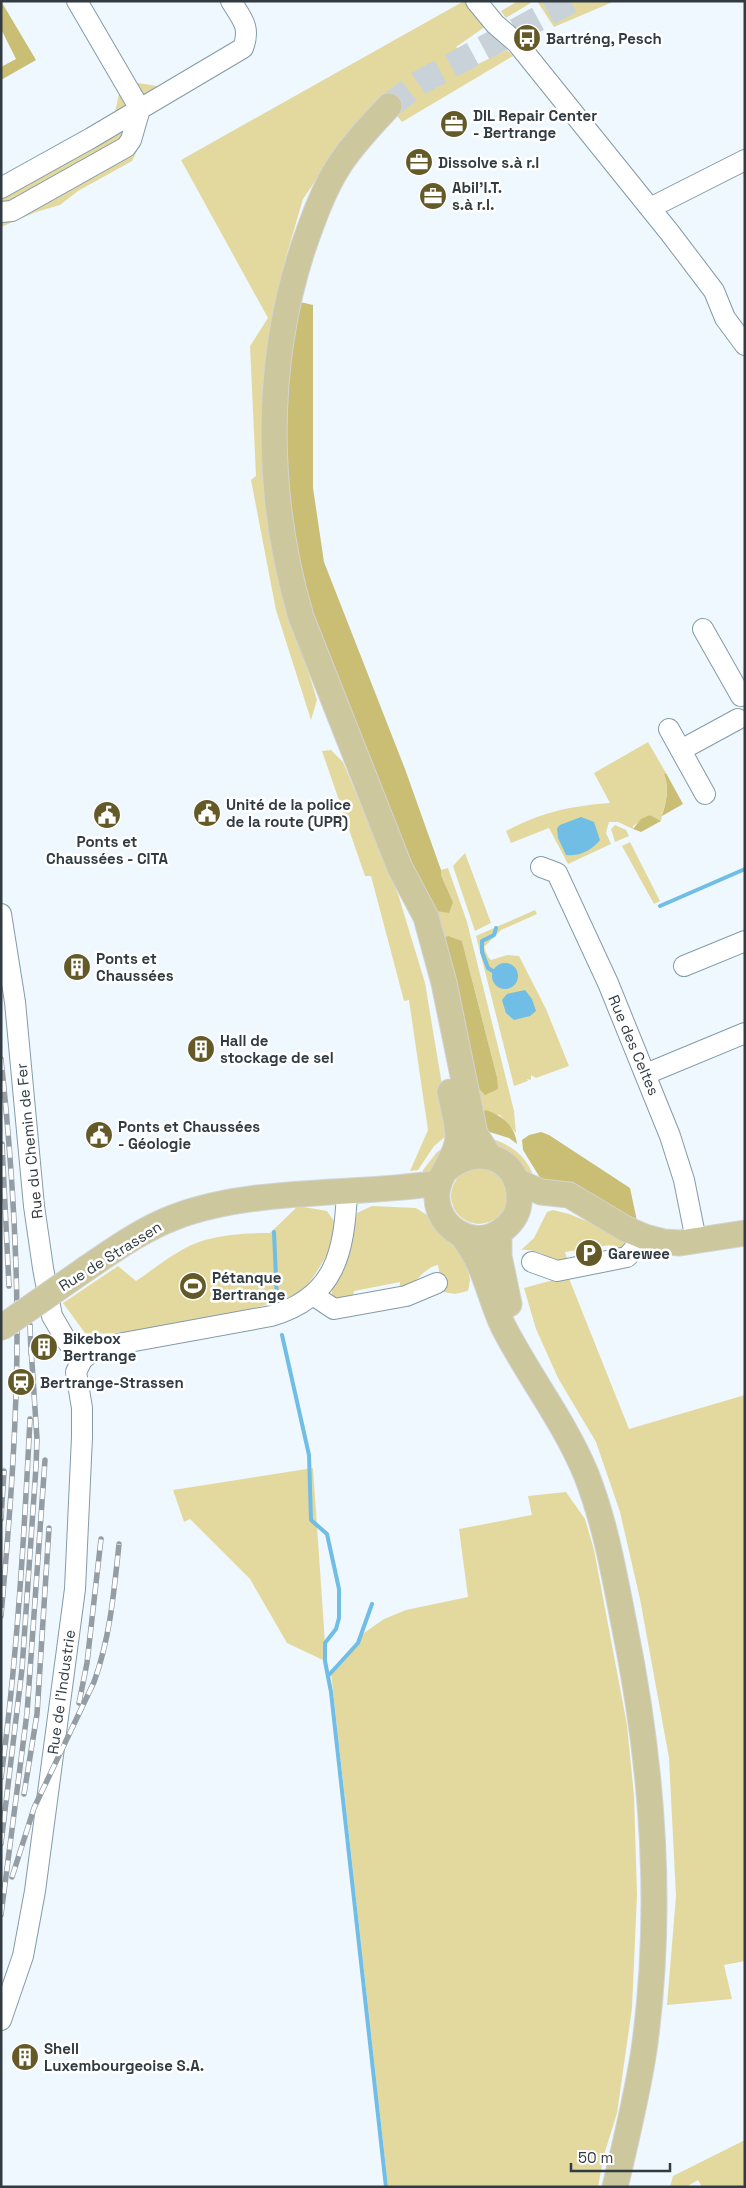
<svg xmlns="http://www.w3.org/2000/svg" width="746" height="2188" font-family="'Space Grotesk',sans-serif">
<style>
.green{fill:#e3d99e}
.forest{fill:#cabe74}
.water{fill:#70bde5}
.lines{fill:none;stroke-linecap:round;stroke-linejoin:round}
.stream{stroke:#70bde5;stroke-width:4}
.major-tunnel{stroke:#c8d2d8;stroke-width:25;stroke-dasharray:25 12;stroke-linecap:butt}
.minor-casing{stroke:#839ba9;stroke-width:22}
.major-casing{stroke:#d2d4d5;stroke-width:27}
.minor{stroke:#fff;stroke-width:20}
.major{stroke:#cdc79d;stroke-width:25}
.rail-casing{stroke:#939da3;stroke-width:5.5}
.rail{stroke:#fff;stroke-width:4;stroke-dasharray:11;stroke-linecap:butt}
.major-bridge-casing{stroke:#d2d4d5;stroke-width:27;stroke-linecap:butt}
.major-bridge{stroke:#cdc79d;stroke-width:25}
.labels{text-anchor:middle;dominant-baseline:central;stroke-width:5;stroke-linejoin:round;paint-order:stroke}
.poi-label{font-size:15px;font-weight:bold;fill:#313b41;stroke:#fff;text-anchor:start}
.street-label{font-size:15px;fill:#313b41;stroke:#fff}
</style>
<rect width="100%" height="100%" fill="#eef8fe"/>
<path class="green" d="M 464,1 L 486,26 L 456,47 L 474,66 L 507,50 L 513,56 L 402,122 L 389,106 L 378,103 L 351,129 L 303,199 L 286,257 L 273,332 L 263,480 L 282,587 L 317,700 L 311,720 L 276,610 L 251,480 L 256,476 L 250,346 L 268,318 L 181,160 Z
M 518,1 L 534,1 L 506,18 L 501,11 Z
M 537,1 L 615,1 L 554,27 Z
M 138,83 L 157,86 L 163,95 L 131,140 L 137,151 L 132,161 L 78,191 L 60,205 L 36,212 L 1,227 L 1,177 L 115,112 L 119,94 Z
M 648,742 L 666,773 L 664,774 C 671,791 664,805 661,821 L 650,815 L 633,826 L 633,829 L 618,822 L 609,822 L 606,833 L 611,844 L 568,864 L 549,828 L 511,843 L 506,831 C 542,812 570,806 610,803 L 594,773 Z
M 331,750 L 343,762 L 398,894 L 425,983 L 450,1133 L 434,1146 L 418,1170 L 410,1171 L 428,1130 L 409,1000 L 404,1001 L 371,876 L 365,876 L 322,751 Z
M 615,825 L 626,830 L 629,836 L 615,842 L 611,829 Z
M 630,842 L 660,901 L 654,904 L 622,846 Z
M 465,853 L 491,923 L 475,931 L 453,866 Z
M 448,868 L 467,922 L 514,1111 L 516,1133 L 500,1115 L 479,1114 L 468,1077 L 497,1089 L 497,1077 L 462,941 L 438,941 L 436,911 L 453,902 L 441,875 L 441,870 Z
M 535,910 L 537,914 L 501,930 L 484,947 L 488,957 L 491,960 L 507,955 L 519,956 L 546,1009 L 569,1066 L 536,1078 L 531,1075 L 531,1080 L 527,1079 L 528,1081 L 514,1086 L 476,936 Z
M 488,1138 C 511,1143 532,1160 535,1184 Z
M 449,1144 L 441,1163 L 423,1175 L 423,1170 L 437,1152 Z
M451 1196a28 28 0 1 1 56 0a28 28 0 1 1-56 0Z
M 298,1206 L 327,1211 L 334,1221 C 333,1230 333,1243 329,1251 C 325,1259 308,1287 301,1291 C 273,1310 118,1339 85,1333 L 63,1303 L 118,1266 L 136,1281 C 157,1267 180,1247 205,1240 C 227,1234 248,1233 270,1233 Z
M 372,1206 L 416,1208 L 427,1215 L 466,1259 L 470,1280 L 468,1291 L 455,1294 L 443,1292 L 438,1265 C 422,1268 415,1287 399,1292 L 400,1282 L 354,1291 L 352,1301 L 332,1298 L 332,1288 L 349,1256 L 357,1213 Z
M 553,1210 L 569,1214 L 626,1237 L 629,1244 L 614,1254 L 610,1245 L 565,1252 L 568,1262 C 550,1263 541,1248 521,1250 L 534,1238 L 547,1212 Z
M 568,1276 L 629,1429 L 745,1395 L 745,1961 L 724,1965 L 732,1999 L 667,2005 L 676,1896 L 669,1758 L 640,1599 L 620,1512 L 596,1442 L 558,1378 L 536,1329 L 524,1288 Z
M 313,1468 L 325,1643 L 325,1661 L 287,1643 L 250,1579 L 190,1519 L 184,1522 L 173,1490 Z
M 566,1492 L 585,1519 L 594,1550 L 627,1725 L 634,1796 L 637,1895 L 632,2008 L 617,2113 L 604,2155 L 598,2187 L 388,2187 L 331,1673 L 358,1643 L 364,1633 L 384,1619 L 406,1610 L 468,1597 L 459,1529 L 532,1515 L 528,1496 Z
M 745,2140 L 745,2187 L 702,2187 L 698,2180 L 686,2187 L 670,2187 L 673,2176 Z"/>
<path class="forest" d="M 1,1 L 36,60 L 1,80 L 1,67 L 16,59 L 1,29 Z
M 296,301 L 313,305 L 313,488 L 324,562 L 405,769 L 441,870 L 441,875 L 453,902 L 449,913 L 436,911 L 424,902 L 302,590 L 281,445 Z
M 666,773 L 683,804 L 662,816 C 666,802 670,789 664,774 Z
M 650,815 L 661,821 L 641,832 L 633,829 L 641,819 Z
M 448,936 L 462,941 L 497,1077 L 498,1089 L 485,1095 L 468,1077 L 438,941 Z
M 486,1110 C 503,1116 515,1126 517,1144 L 509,1138 L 480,1129 L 479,1114 Z
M 541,1132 L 549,1135 L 630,1188 L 637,1221 L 577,1188 L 542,1181 L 523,1150 L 522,1140 L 529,1135 Z"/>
<path class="water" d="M 581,817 L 594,822 L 600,840 C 592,850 579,857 566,855 L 558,838 L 557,828 L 560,825 Z
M492 976a13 13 0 1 1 26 0a13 13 0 1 1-26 0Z
M 525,990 L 532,999 L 536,1011 L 530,1016 L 514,1020 L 506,1013 L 502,1000 L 507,994 Z"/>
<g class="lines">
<path class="stream" d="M 660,906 L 745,869
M 496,928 L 494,935 L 482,941 L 482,952 L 488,968 L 496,973
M 274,1232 L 277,1301
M 282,1335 L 309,1455 L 311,1520 L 327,1534 L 339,1589 L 339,1618 L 336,1629 L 325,1643 L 325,1661 L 331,1692 L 386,2187
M 328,1676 L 358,1643 L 372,1604"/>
<path class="major-tunnel" d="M 389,106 L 419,83 L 571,1"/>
<g class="minor-casing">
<path id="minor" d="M 77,1 L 140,109
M 476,1 L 495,24 L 517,43 L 670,233 L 714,291 L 725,318 L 745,345
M 1,188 L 91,138 L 243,48 C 251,27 242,19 231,1
M 650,208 L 745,160
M 1,212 L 12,211 L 126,147 L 131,140 L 140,109
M 703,629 L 741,696
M 669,729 L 705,794
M 681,750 L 738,719
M 541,867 L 557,873 L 608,983 L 670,1136 L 684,1180 L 696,1240
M 1,914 L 15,1002 L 34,1206 L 43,1268 L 52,1316 L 66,1340 L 82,1360
M 684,966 L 745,941
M 646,1074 L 745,1033
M 532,1262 L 557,1271 L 627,1257 L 645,1237
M 313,1295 L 334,1309 L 406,1296 L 437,1283
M 1,2020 L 23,1956 L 35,1891 L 75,1589 L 82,1437 L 82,1408 L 76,1372 L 82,1360 L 96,1348 L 271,1316 C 336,1297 344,1252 347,1193"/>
</g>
<g class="major-casing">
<path id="major" d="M 389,106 C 372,124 354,143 340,164 C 323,190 312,222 302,251 C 264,370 266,498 301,617 L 400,868 L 426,917 L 444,983 L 475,1134 L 490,1157
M 444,1172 C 475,1141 523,1157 519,1203 C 518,1215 510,1225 501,1231 C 474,1250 438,1229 437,1198 C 435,1176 457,1160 458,1137 C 458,1123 453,1106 450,1092
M 516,1181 L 541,1192 L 569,1195 L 626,1229 L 645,1237 L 664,1242 L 680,1243 L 745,1233
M 499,1233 L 499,1256 L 509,1304
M 462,1235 C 468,1244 474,1252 478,1261 C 488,1282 493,1305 503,1326 C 529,1377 564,1421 586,1474 C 605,1522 614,1573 624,1624 C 653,1765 664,1907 644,2050 C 637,2096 626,2141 615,2187
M 87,1268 C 115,1249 143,1229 175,1217 C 254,1187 355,1196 438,1183"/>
</g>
<use href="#minor" class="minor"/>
<use href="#major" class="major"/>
<g class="rail-casing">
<path id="rail" d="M 1,1059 C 10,1143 16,1228 17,1313 C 18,1414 10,1516 1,1616
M 2,1144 L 9,1286
M 30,1325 L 31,1354
M 1,1519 L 4,1471
M 79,1703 L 87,1663 L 101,1539
M 1,1778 C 17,1659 24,1539 30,1419
M 24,1794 L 37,1714 L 49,1528
M 1,1844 L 22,1669 L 36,1467 L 37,1439 L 31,1348
M 12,1877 L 34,1808 L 94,1682 C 110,1638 114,1592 119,1544
M 1,1915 L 27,1713 L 45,1460"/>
</g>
<use href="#rail" class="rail"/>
<g class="major-bridge-casing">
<path id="major-bridge" d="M 1,1328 L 87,1268"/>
</g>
<use href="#major-bridge" class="major-bridge"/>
</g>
<defs>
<g id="bus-disc" transform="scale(1.4375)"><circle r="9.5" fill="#635a27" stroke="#fff"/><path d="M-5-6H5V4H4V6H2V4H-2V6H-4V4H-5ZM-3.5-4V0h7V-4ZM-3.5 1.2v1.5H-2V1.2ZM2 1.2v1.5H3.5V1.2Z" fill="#fff"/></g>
<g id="office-disc" transform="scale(1.4375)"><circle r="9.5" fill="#635a27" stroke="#fff"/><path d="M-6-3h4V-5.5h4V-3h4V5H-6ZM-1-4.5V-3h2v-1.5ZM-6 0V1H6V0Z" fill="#fff"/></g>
<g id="civic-disc" transform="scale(1.4375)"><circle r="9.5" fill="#635a27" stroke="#fff"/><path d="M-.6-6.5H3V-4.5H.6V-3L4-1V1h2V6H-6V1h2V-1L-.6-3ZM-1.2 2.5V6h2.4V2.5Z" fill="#fff"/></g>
<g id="building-disc" transform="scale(1.4375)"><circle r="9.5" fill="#635a27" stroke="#fff"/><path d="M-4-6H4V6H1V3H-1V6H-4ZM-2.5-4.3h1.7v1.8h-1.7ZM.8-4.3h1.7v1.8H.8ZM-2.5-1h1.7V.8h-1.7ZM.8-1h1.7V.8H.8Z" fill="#fff"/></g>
<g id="parking-disc" transform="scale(1.4375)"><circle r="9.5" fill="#635a27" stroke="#fff"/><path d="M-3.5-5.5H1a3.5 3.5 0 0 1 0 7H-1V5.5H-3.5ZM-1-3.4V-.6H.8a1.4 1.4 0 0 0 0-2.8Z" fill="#fff"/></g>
<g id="stadium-disc" transform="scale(1.4375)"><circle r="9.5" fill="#635a27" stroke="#fff"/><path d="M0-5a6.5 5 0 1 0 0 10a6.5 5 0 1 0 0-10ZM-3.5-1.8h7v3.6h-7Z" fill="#fff"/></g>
<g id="station-disc" transform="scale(1.4375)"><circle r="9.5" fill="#635a27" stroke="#fff"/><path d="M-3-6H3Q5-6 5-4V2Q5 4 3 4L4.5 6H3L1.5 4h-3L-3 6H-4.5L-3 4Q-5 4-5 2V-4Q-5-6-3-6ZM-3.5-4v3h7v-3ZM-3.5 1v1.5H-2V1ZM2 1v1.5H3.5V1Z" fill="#fff"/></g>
</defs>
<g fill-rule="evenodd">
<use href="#bus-disc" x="527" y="38"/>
<use href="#office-disc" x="454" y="124"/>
<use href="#office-disc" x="419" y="162"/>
<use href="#office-disc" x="433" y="196"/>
<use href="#civic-disc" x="207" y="813"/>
<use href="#civic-disc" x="107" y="815"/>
<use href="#building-disc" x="77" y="967"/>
<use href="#building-disc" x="201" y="1049"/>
<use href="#civic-disc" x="99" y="1135"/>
<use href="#parking-disc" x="589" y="1253"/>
<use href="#stadium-disc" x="193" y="1286"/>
<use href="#building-disc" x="44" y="1347"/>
<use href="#station-disc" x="21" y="1382"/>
<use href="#building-disc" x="25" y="2057"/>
</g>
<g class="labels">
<g class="poi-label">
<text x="546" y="38">Bartréng, Pesch</text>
<text x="473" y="115">DIL Repair Center<tspan x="473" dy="17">- Bertrange</tspan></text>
<text x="438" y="162">Dissolve s.à r.l</text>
<text x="452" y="187">Abil'I.T.<tspan x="452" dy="17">s.à r.l.</tspan></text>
<text x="226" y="804">Unité de la police<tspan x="226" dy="17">de la route (UPR)</tspan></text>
<text x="107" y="841" text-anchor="middle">Ponts et<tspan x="107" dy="17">Chaussées - CITA</tspan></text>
<text x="96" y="958">Ponts et<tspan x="96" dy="17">Chaussées</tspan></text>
<text x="220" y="1040">Hall de<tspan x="220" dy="17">stockage de sel</tspan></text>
<text x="118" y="1126">Ponts et Chaussées<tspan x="118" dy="17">- Géologie</tspan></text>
<text x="608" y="1253">Garewee</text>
<text x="212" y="1277">Pétanque<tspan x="212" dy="17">Bertrange</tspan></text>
<text x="63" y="1338">Bikebox<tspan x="63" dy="17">Bertrange</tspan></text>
<text x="40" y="1382">Bertrange-Strassen</text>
<text x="44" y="2048">Shell<tspan x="44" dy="17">Luxembourgeoise S.A.</tspan></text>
</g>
<g class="street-label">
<text transform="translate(634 1045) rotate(67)">Rue des Celtes</text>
<text transform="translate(29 1141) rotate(-96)">Rue du Chemin de Fer</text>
<text transform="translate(110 1256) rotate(-32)">Rue de Strassen</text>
<text transform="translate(61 1692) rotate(-82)">Rue de l'Industrie</text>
</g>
</g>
<rect width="746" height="2188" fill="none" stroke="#313b41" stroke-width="5"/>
<path d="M571 2163v8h99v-8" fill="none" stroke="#313b41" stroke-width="2.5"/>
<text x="578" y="2163" font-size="15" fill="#313b41" stroke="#ffffff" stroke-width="4" paint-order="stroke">50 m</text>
</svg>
